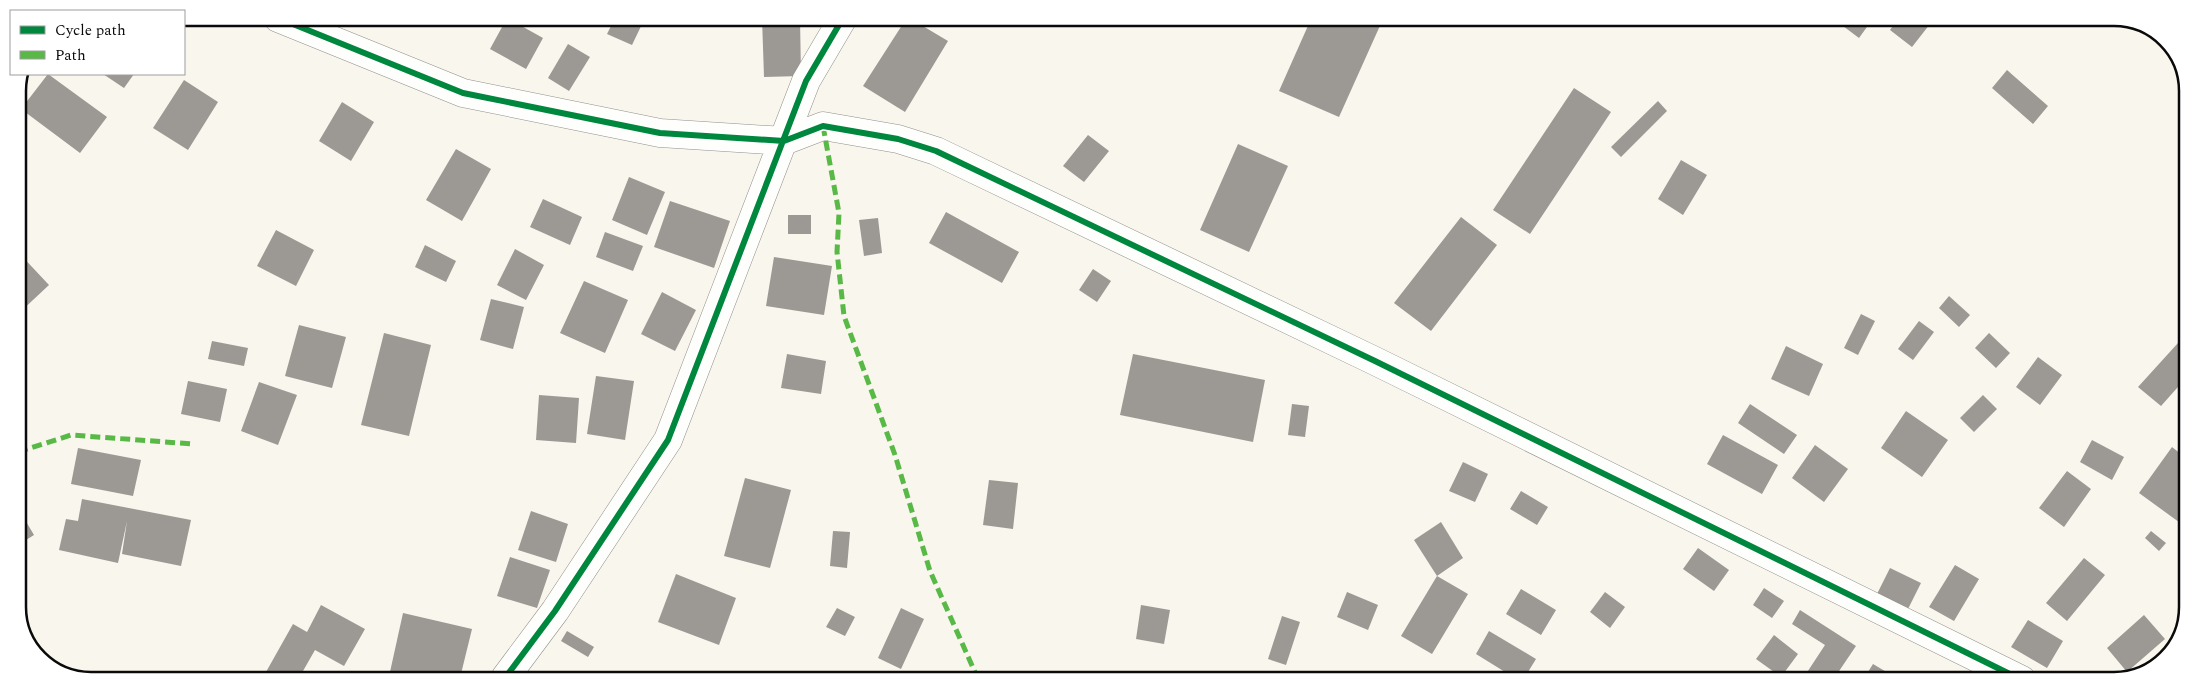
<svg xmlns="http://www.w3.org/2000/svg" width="2205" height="698" font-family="Spectral,serif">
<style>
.building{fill:#9c9894}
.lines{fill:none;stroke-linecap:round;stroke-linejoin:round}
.street-casing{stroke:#92908c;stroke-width:29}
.street{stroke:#fefefc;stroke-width:28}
.quiet{stroke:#58b947;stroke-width:5;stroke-dasharray:10 5;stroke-linecap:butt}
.cycleway-casing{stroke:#fff;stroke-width:9}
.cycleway{stroke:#00873e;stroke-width:6}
.rim{fill:none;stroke:#0a0a0a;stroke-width:2.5}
</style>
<rect width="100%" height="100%" fill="#f9f6ed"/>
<path class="building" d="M 507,18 L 543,38 L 526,69 L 490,49 Z
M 615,18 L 644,20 L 632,45 L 607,34 Z
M 698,18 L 718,18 L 715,25 Z
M 762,18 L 800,18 L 801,76 L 764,77 Z
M 906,19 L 911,19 L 948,41 L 905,112 L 863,86 Z
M 1311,19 L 1383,19 L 1339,117 L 1279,91 Z
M 1835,20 L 1872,20 L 1859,38 Z
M 1897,20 L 1924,20 L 1930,24 L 1912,47 L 1890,30 Z
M 568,44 L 590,57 L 569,91 L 548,78 Z
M 2007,70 L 2048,106 L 2033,124 L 1992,88 Z
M 48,74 L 107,117 L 80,153 L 21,109 Z
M 103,74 L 134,74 L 124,88 Z
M 184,80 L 218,102 L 188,150 L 153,128 Z
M 1574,88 L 1611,112 L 1530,234 L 1493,210 Z
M 1658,101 L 1667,111 L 1621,157 L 1611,147 Z
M 342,102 L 374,122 L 351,161 L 319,141 Z
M 1088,135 L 1109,151 L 1084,182 L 1063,166 Z
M 1238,144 L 1288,166 L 1249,252 L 1200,230 Z
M 456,149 L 491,169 L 462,221 L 426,200 Z
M 1681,160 L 1707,175 L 1683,215 L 1658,199 Z
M 629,177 L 665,192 L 647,235 L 612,220 Z
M 543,199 L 582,217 L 570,245 L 530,227 Z
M 670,201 L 730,221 L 714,268 L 654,247 Z
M 946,212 L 1019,252 L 1002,283 L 929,243 Z
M 788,215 L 811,215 L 811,234 L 788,234 Z
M 1461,217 L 1497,245 L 1431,331 L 1394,303 Z
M 878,218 L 882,253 L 864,256 L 859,220 Z
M 276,230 L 314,250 L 296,286 L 257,266 Z
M 605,232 L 643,246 L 633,271 L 596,257 Z
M 425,245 L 456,261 L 446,282 L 415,267 Z
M 515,249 L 544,265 L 526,300 L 497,285 Z
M 18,252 L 49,285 L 18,314 Z
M 774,257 L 832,266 L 824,315 L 766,306 Z
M 1093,269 L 1111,281 L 1097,302 L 1079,290 Z
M 584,281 L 628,300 L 605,353 L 560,333 Z
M 662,292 L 696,310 L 675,351 L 641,334 Z
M 1949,296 L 1970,315 L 1959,327 L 1939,308 Z
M 491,299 L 524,307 L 513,349 L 480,340 Z
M 1861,314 L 1875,321 L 1858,355 L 1844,348 Z
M 1919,321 L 1934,332 L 1913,360 L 1898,349 Z
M 299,325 L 346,337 L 332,388 L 285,376 Z
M 384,333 L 431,345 L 409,436 L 361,425 Z
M 1989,333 L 2010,353 L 1996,368 L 1975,348 Z
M 212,341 L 248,348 L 244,366 L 208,359 Z
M 2178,343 L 2186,351 L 2186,378 L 2161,406 L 2138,387 Z
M 1786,346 L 1823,364 L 1809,396 L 1771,379 Z
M 787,354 L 826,361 L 821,394 L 781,388 Z
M 1133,354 L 1265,380 L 1253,442 L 1120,415 Z
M 2038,357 L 2062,375 L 2040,405 L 2016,387 Z
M 596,376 L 634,381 L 625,440 L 587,434 Z
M 188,381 L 227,389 L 220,422 L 181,414 Z
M 259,382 L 297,395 L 278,445 L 241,431 Z
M 539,395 L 579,398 L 576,443 L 536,440 Z
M 1983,395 L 1997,409 L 1974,432 L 1960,418 Z
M 1292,404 L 1309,406 L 1305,437 L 1288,435 Z
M 1750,404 L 1797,435 L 1784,454 L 1738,423 Z
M 1906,411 L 1948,440 L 1922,477 L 1881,448 Z
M 1723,435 L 1778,465 L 1762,494 L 1707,464 Z
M 2092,440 L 2124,457 L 2112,480 L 2080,462 Z
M 1815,445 L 1848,469 L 1824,502 L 1792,478 Z
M 2172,447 L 2186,458 L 2185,521 L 2183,525 L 2139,493 Z
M 78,448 L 141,460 L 133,496 L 71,484 Z
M 1463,462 L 1488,474 L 1475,502 L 1449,491 Z
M 2067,471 L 2091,489 L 2064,527 L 2039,508 Z
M 745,478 L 791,490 L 770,568 L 724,556 Z
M 989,480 L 1018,483 L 1013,529 L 983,525 Z
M 1521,491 L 1548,507 L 1537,525 L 1510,509 Z
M 82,499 L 191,520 L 181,566 L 122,554 L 127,521 L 118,563 L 59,550 L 66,519 L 78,521 Z
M 18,508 L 34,535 L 18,545 Z
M 531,511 L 568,524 L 556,562 L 518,550 Z
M 1441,522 L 1463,558 L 1437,576 L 1414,540 Z
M 833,531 L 850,532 L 847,568 L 830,566 Z
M 2151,531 L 2166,543 L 2159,551 L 2145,538 Z
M 1698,548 L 1729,570 L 1714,591 L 1683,569 Z
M 510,557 L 550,570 L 537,608 L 497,596 Z
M 2084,558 L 2105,575 L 2067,621 L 2046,603 Z
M 1955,565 L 1979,579 L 1954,621 L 1929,607 Z
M 1890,568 L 1921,583 L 1908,609 L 1877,594 Z
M 676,574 L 736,598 L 719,645 L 658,622 Z
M 1437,576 L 1468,594 L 1432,654 L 1401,636 Z
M 1764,588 L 1784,601 L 1772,618 L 1753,605 Z
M 1521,589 L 1556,610 L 1541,635 L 1506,614 Z
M 1347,592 L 1378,605 L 1368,630 L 1337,617 Z
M 1605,592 L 1625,607 L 1610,628 L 1590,612 Z
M 321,605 L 365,629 L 344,666 L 315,650 L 299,678 L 278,678 L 266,672 L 293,624 L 307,632 Z
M 1141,605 L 1170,610 L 1164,644 L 1136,639 Z
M 837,608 L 855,617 L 845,636 L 826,627 Z
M 901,608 L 924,619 L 901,669 L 878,658 Z
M 1800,610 L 1856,646 L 1833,680 L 1802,680 L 1825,645 L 1792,624 Z
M 403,613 L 472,629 L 460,678 L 419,678 L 390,672 Z
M 2144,615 L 2165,639 L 2127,672 L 2107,648 Z
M 1282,616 L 1300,622 L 1286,665 L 1268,659 Z
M 2028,620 L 2063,641 L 2047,668 L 2011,647 Z
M 567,631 L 594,647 L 588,657 L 561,641 Z
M 1489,631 L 1536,659 L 1523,680 L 1518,680 L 1476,654 Z
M 1774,635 L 1798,654 L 1781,677 L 1756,659 Z
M 1873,664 L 1900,680 L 1863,680 Z"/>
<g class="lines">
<g class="street-casing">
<path id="street" d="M 278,18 L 463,93 L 660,133 L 784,141 L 823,126 L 898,139 L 936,151 L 1375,361 L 2022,680
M 505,678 L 555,611 L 668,440 L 806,81 L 843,18"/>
</g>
<use href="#street" class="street"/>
<path class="quiet" d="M 823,126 L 839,213 L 837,252 L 844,316 L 895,455 L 930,571 L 978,679
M 18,452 L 71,435 L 193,444"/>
<g class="cycleway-casing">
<path id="cycleway" d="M 278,18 L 463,93 L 660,133 L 784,141 L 823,126 L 898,139 L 936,151 L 1375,361 L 2022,680
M 505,678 L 555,611 L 668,440 L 806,81 L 843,18"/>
</g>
<use href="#cycleway" class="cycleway"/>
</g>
<path d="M0 0H2205V698H0ZM91 26H2114A65 65 0 0 1 2179 91V607A65 65 0 0 1 2114 672H91A65 65 0 0 1 26 607V91A65 65 0 0 1 91 26Z" fill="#fff" fill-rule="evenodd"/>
<path class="rim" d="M91 26H2114A65 65 0 0 1 2179 91V607A65 65 0 0 1 2114 672H91A65 65 0 0 1 26 607V91A65 65 0 0 1 91 26Z"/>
<rect x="10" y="10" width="175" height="65" fill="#ffffff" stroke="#9d9d9d"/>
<rect x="20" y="26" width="25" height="8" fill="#00873e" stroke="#9d9d9d"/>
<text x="55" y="35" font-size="15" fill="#0a0a0a">Cycle path</text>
<rect x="20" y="51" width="25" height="8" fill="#58b947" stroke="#9d9d9d"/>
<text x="55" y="60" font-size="15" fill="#0a0a0a">Path</text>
</svg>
